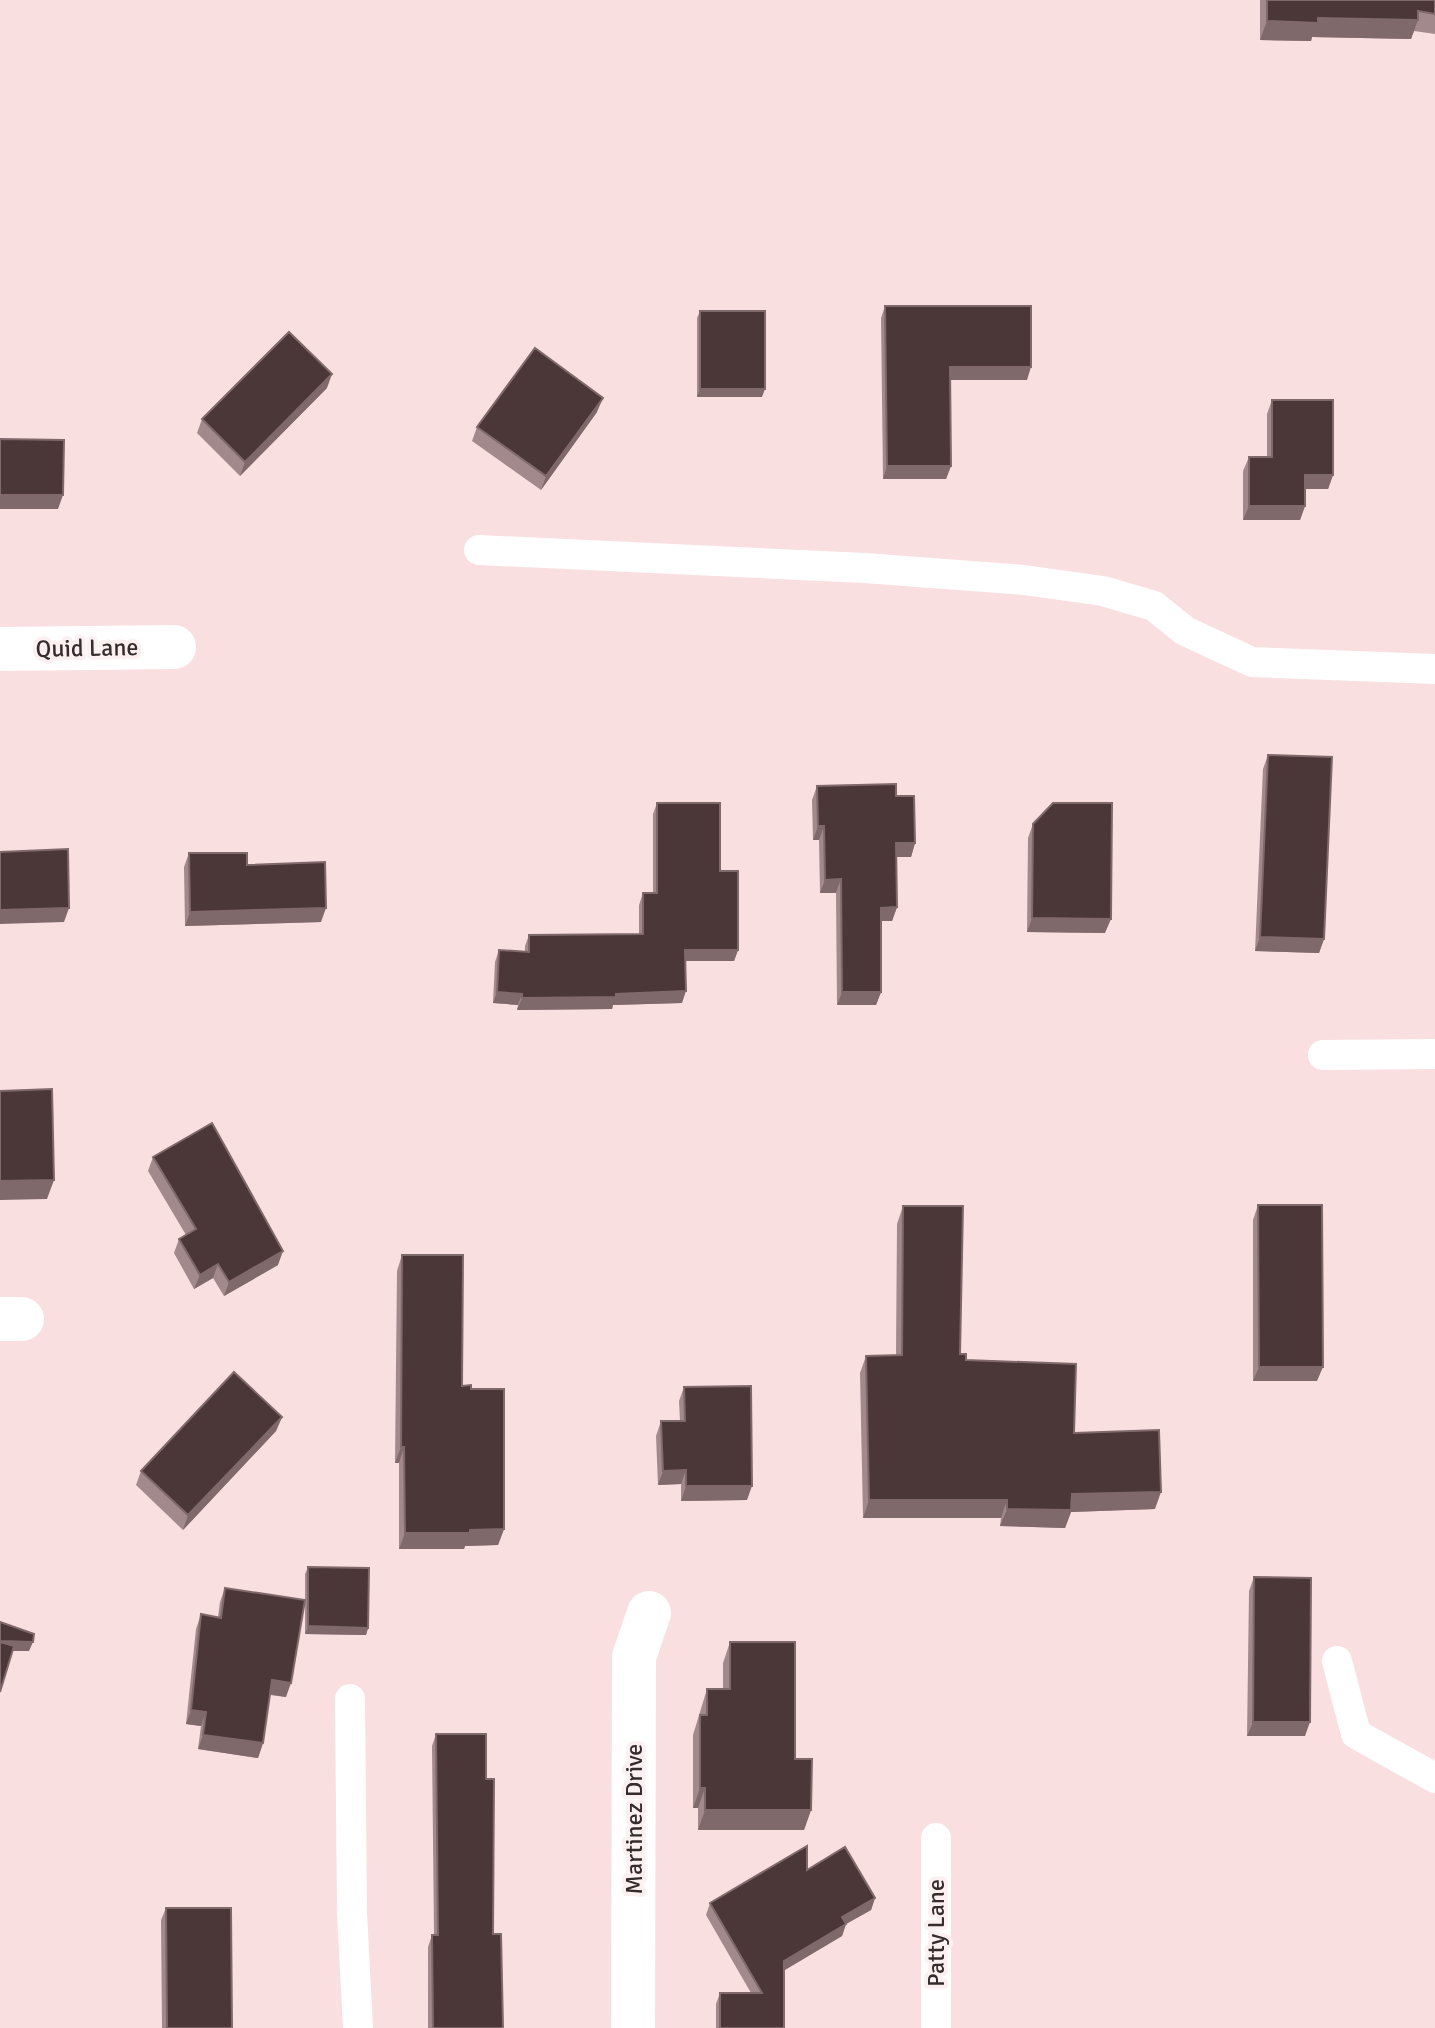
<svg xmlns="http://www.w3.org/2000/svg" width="1435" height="2028" font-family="Signika,sans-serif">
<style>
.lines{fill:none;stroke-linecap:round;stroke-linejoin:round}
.service{stroke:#fff;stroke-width:30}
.minor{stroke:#fff;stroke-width:44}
.wall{fill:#a28a8c}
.shaded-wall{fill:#80696b}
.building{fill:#4b3638;stroke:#80696b;stroke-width:2}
.labels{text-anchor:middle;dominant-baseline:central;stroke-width:8;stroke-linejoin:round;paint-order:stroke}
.street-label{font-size:24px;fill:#362c2d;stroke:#fcf0f1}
</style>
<rect width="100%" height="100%" fill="#fadfe1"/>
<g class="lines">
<path class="service" d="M 479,550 L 865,568 L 1024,580 L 1103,591 L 1154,606 L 1185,631 L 1252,662 L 1435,669
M 1323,1055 L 1435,1054
M 1337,1661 L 1356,1734 L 1435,1778
M 350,1699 L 352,1913 L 358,2028
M 936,2028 L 936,1838"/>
<path class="minor" d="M 0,649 L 174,647
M 0,1319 L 22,1319
M 633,2028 L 634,1657 L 649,1613"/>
</g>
<path class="wall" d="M 1260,0 L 1435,0 L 1435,34 L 1414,31 L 1411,39 L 1312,37 L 1311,41 L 1260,40 Z
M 885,306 L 1027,380 L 950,380 L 951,466 L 946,479 L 883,479 L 881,318 Z
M 700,311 L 762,397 L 697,397 L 697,318 Z
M 327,388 L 240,476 L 197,433 L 202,419 Z
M 1272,400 L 1333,475 L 1328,489 L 1305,489 L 1305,506 L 1300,520 L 1243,520 L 1243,471 L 1249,457 L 1267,457 L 1267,414 Z
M 597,412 L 541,490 L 472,441 L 477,427 Z
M 1268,755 L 1324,939 L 1319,953 L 1255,951 L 1263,769 Z
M 817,786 L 896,796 L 915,843 L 911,857 L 896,857 L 897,907 L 892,921 L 881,921 L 881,992 L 876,1005 L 837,1005 L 836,893 L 820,893 L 819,840 L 813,840 L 812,800 Z
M 657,803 L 720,871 L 738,950 L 734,961 L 685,961 L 682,1003 L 613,1005 L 612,1009 L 517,1010 L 518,1005 L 493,1003 L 495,962 L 499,950 L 525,952 L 525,946 L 529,935 L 639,934 L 639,905 L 643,893 L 653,893 L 653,814 Z
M 1033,824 L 1105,933 L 1027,932 L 1028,838 Z
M 189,853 L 247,865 L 321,922 L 185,926 L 184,867 Z
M 153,1157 L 278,1265 L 224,1296 L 213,1278 L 194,1289 L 174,1253 L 179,1239 L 186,1235 L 148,1171 Z
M 1258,1205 L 1317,1381 L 1253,1381 L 1253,1220 Z
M 903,1206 L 960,1354 L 966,1360 L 1074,1433 L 1155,1509 L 1071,1512 L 1065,1528 L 1000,1526 L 1001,1518 L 863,1518 L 860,1373 L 866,1356 L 896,1355 L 897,1224 Z
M 402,1255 L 462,1386 L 471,1389 L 504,1529 L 498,1545 L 465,1546 L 464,1549 L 399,1549 L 399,1463 L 395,1463 L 397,1271 Z
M 684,1387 L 747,1500 L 681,1501 L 681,1484 L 658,1485 L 656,1436 L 661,1421 L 680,1421 L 679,1401 Z
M 282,1417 L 276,1431 L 183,1530 L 136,1485 L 141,1471 Z
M 308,1567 L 368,1628 L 366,1635 L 305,1634 L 305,1574 Z
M 1254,1577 L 1305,1736 L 1247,1736 L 1249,1591 Z
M 225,1588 L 286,1697 L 270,1695 L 263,1743 L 258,1758 L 198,1749 L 201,1726 L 186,1724 L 196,1629 L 201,1614 L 218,1617 L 220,1602 Z
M 730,1642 L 795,1759 L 811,1810 L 804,1830 L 698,1830 L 698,1808 L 693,1808 L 693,1735 L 707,1689 L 723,1689 L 723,1663 Z
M 436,1734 L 486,1779 L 493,1934 L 503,2028 L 428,2028 L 428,1947 L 432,1935 L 434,1935 L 432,1746 Z
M 807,1870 L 875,1898 L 871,1910 L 846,1924 L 842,1936 L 784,1970 L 784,2028 L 716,2028 L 716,2004 L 720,1993 L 751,1993 L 706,1915 L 710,1903 Z
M 166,1908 L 232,2028 L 162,2028 L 161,1920 Z"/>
<path class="shaded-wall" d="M 1318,18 L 1418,20 L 1411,39 L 1312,37 L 1311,41 L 1260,40 L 1267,21 Z
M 950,367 L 1031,367 L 1027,380 L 945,380 Z
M 332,374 L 327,388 L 240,476 L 245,462 Z
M 700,389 L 765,389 L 762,397 L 697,397 Z
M 603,398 L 597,412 L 541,490 L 546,476 Z
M 887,466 L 951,466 L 946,479 L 883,479 Z
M 1305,475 L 1333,475 L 1328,489 L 1300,489 Z
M 0,495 L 63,495 L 58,509 L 0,509 Z
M 1249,506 L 1305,506 L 1300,520 L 1243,520 Z
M 818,826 L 824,826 L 819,840 L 813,840 Z
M 896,843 L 915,843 L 911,857 L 891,857 Z
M 841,879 L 836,893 L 820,893 L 825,880 Z
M 897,907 L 892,921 L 876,921 L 881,908 Z
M 69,908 L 64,922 L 0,924 L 0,910 Z
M 326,908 L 321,922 L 185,926 L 190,912 Z
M 1032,918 L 1111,919 L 1105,933 L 1027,932 Z
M 1260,937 L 1324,939 L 1319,953 L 1255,951 Z
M 685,950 L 738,950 L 734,961 L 681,961 Z
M 686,991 L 682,1003 L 613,1005 L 612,1009 L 517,1010 L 522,998 Z
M 497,992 L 522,994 L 518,1005 L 493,1003 Z
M 842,992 L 881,992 L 876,1005 L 837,1005 Z
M 54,1180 L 47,1199 L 0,1200 L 0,1181 Z
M 283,1251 L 278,1265 L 224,1296 L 229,1282 Z
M 218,1264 L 213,1278 L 194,1289 L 200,1275 Z
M 1259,1367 L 1323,1367 L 1317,1381 L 1253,1381 Z
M 282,1417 L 276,1431 L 183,1530 L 188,1515 Z
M 401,1447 L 404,1447 L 399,1463 L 395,1463 Z
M 686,1470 L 681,1484 L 658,1485 L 663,1471 Z
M 686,1486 L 752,1486 L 747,1500 L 681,1501 Z
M 1161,1492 L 1155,1509 L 1071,1512 L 1065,1528 L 1000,1526 L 1007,1509 L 1072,1494 Z
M 869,1500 L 1007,1500 L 1001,1518 L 863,1518 Z
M 504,1529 L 498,1545 L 465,1546 L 464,1549 L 399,1549 L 405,1533 Z
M 308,1626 L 368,1628 L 366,1635 L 305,1634 Z
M 0,1641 L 33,1642 L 29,1651 L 0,1651 Z
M 272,1680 L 291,1683 L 286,1697 L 267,1694 Z
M 191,1710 L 206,1712 L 201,1726 L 186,1724 Z
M 1253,1722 L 1310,1722 L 1305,1736 L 1247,1736 Z
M 203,1735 L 263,1743 L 258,1758 L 198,1749 Z
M 700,1788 L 705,1788 L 698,1808 L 693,1808 Z
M 705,1810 L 811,1810 L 804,1830 L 698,1830 Z
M 875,1898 L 871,1910 L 846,1924 L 842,1936 L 780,1973 L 784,1961 L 842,1917 Z"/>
<path class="building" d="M 1267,0 L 1435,0 L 1435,14 L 1418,11 L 1418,20 L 1318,18 L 1318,23 L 1267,21 Z
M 885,306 L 1031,306 L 1031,367 L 950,367 L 951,466 L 887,466 Z
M 700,311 L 765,311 L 765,389 L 700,389 Z
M 289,332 L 332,374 L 245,462 L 202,419 Z
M 535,348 L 603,398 L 546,476 L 477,427 Z
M 1272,400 L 1333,400 L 1333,475 L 1305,475 L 1305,506 L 1249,506 L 1249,457 L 1272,457 Z
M 0,439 L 64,440 L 63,495 L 0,495 Z
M 1268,755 L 1332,757 L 1324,939 L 1260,937 Z
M 896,784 L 896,796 L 914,796 L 915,843 L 896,843 L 897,907 L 881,908 L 881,992 L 842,992 L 841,879 L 825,880 L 824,826 L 818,826 L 817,786 Z
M 657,803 L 720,803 L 720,871 L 738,871 L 738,950 L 685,950 L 686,991 L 616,994 L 616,997 L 522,998 L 522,994 L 497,992 L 499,950 L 529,952 L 529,935 L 643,934 L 643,893 L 657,893 Z
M 1053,803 L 1112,803 L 1111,919 L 1032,918 L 1033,824 Z
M 68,849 L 69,908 L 0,910 L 0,852 Z
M 189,853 L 247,853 L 247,865 L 325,862 L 326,908 L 190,912 Z
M 52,1089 L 54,1180 L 0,1181 L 0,1091 Z
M 212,1123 L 283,1251 L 229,1282 L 218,1264 L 200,1275 L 179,1239 L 196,1229 L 153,1157 Z
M 1258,1205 L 1322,1205 L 1323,1367 L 1259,1367 Z
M 903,1206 L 963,1206 L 960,1354 L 966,1354 L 966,1360 L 1076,1364 L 1074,1433 L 1159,1430 L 1161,1492 L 1072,1494 L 1071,1510 L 1007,1509 L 1007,1500 L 869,1500 L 866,1356 L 902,1355 Z
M 402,1255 L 463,1255 L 462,1386 L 471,1385 L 471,1389 L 504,1389 L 504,1529 L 470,1530 L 470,1533 L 405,1533 L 404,1447 L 401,1447 Z
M 234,1372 L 282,1417 L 188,1515 L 141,1471 Z
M 751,1386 L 752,1486 L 686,1486 L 686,1470 L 663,1471 L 661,1421 L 685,1421 L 684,1387 Z
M 308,1567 L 369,1568 L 368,1628 L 308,1626 Z
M 1254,1577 L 1311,1578 L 1310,1722 L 1253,1722 Z
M 225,1588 L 305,1600 L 291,1683 L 272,1680 L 263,1743 L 203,1735 L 206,1712 L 191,1710 L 201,1614 L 221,1618 Z
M 0,1622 L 34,1634 L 33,1642 L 0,1641 Z
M 0,1642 L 14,1646 L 0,1692 Z
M 730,1642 L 795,1642 L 795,1759 L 812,1759 L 811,1810 L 705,1810 L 705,1788 L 700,1788 L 700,1715 L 707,1715 L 707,1689 L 730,1689 Z
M 436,1734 L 486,1734 L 486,1779 L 494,1779 L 493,1934 L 501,1934 L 503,2028 L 433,2028 L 432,1935 L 438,1935 Z
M 807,1846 L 807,1870 L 845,1847 L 875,1898 L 842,1917 L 846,1924 L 784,1961 L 784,2028 L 720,2028 L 720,1993 L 762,1993 L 710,1903 Z
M 166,1908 L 231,1908 L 232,2028 L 167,2028 Z"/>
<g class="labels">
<g class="street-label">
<text transform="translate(87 648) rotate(-1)">Quid Lane</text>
<text transform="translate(634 1819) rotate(-90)">Martinez Drive</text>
<text transform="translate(936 1933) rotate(-90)">Patty Lane</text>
</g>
</g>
</svg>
